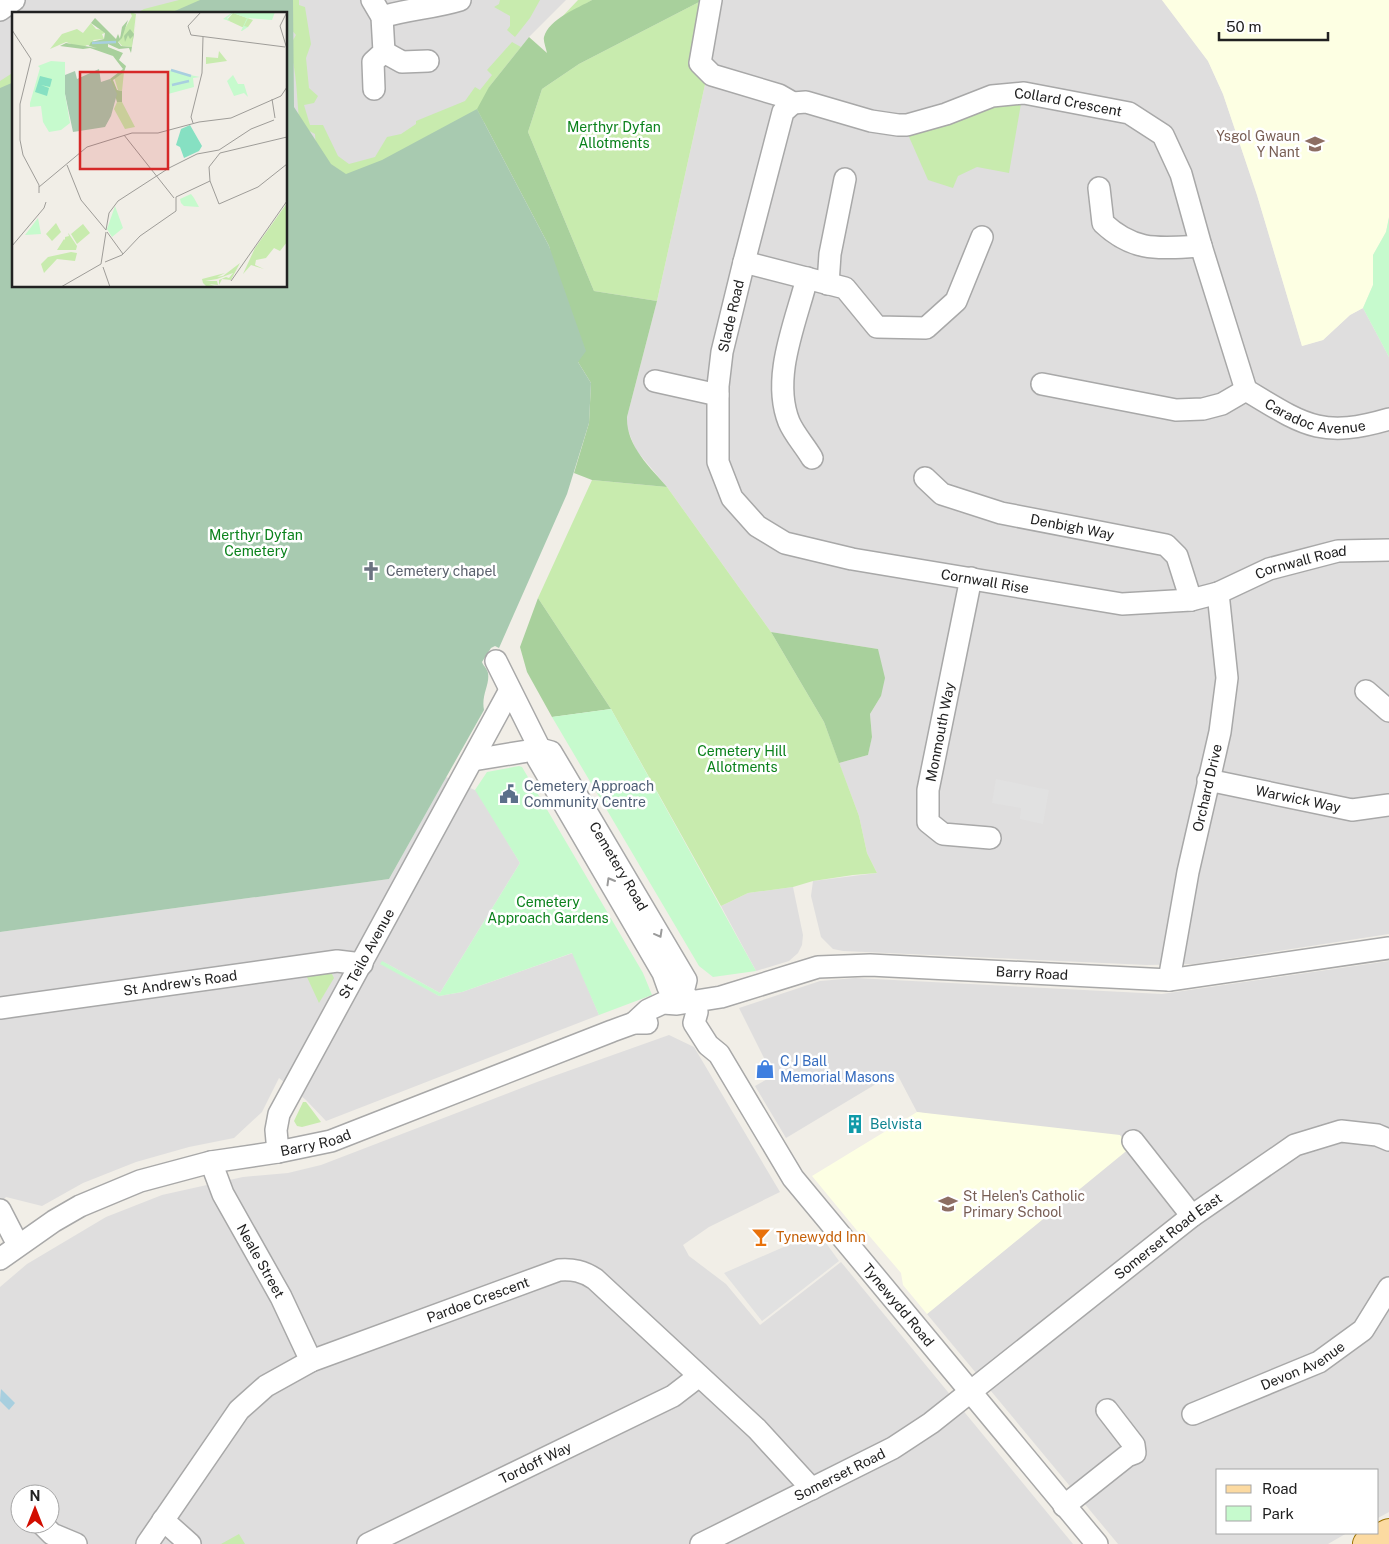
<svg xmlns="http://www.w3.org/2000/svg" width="1389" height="1544" font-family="'Public Sans',sans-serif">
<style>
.residential{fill:#dfdede;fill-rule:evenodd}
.education{fill:#fdffe3}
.grass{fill:#c8ebae}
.forest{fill:#a8d09c}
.cemetery{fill:#a8cab0}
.park{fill:#c6facd}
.parking{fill:#e1e1e1}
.water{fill:#a8cfdf}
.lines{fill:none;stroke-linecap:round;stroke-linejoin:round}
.minor-casing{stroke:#a8a8a8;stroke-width:24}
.major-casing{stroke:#9e7300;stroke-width:30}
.minor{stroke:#fff;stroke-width:21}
.major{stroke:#fcdaa1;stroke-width:28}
.oneway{stroke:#9b9b9b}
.labels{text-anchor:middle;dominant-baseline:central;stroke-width:5;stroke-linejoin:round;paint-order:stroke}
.street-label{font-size:14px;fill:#212121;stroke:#fff}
.park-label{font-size:14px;fill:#0b821c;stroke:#fff}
.education-label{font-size:14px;fill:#785e54;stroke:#fff;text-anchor:end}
.worship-label{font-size:14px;fill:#5b616d;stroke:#fff;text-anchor:start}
.service-label{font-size:14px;fill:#4e5e75;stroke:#fff;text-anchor:start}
.shop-label{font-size:14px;fill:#366cbe;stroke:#fff;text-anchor:start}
.culture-label{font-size:14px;fill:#0d838f;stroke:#fff;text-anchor:start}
.food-label{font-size:14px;fill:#c56008;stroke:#fff;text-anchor:start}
.inset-river{fill:none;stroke:#a8cfdf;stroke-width:2.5}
.inset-road{fill:none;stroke:#9e9c98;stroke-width:1}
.view{fill:#d62828;fill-opacity:0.15;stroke:#d62828;stroke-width:2.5}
.inset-edge{fill:none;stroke:#212121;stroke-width:2.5}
</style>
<rect width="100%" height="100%" fill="#f1eee7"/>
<path class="residential" d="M 0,0 L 200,0 L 168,14 L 14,14 L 14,82 L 0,88 Z
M 293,0 L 566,0 L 529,37 L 489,87 L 477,109 L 346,174 L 331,164 L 293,107 Z
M 703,0 L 1162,0 L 1208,61 L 1223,94 L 1257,195 L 1302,346 L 1323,340 L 1350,315 L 1363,308 L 1389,357 L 1389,934 L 1194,964 L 1147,965 L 843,951 L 833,949 L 821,937 L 811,896 L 813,881 L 877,873 L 867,853 L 859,816 L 839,763 L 868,755 L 872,736 L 870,714 L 881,696 L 878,649 L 771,632 L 667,487 L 636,450 L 627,428 L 627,417 L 657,301 L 706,80 Z
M 446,777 L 477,791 L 520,863 L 440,993 L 382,961 L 439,996 L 462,992 L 573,953 L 599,1015 L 326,1121 L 306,1100 L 279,1078 L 262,1112 L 234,1138 L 189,1147 L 136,1162 L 83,1183 L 42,1206 L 6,1197 L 0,1203 L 0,932 L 389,879 Z
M 793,887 L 803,935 L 802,945 L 798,953 L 789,961 L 756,971 L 721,906 L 748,893 Z
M 1389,961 L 1389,1512 L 1378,1518 L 1378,1470 L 1218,1470 L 1218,1533 L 1347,1533 L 1328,1544 L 1118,1544 L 927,1314 L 1129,1148 L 917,1112 L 896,1072 L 786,1138 L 755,1086 L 773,1076 L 739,1008 L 820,981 L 855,978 L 1162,994 Z
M 669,1035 L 694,1047 L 780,1192 L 709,1227 L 683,1245 L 689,1256 L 726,1284 L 760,1325 L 841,1262 L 1073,1544 L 0,1544 L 0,1287 L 27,1264 L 106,1217 L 162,1195 L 243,1177 L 288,1173 L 321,1165 L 537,1082 ZM 20,1494 L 50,1494 L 50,1524 L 20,1524 Z"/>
<path class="education" d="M 1162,0 L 1389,0 L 1389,218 L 1386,232 L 1373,255 L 1373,285 L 1363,308 L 1350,315 L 1323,340 L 1302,346 L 1257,195 L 1223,94 L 1208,61 Z
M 917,1112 L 1120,1135 L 1130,1148 L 927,1314 L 903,1285 L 901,1273 L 866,1232 L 863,1230 L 859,1233 L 812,1176 Z"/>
<path class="grass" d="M 179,0 L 204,0 L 180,14 L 135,14 L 144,9 Z
M 289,0 L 299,0 L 299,5 L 305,7 L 311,44 L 306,58 L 309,88 L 318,96 L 314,103 L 304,105 L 310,125 L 323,125 L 338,156 L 349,164 L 375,157 L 387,137 L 401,134 L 416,124 L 416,121 L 465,101 L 475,87 L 480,90 L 492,75 L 487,70 L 512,42 L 521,47 L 489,87 L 484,122 L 346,180 L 316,150 L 315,134 L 300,126 C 296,98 298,74 289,47 L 296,35 L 290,28 Z
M 500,0 L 540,0 L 530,18 L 515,37 L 507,30 L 510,26 L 510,16 L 494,7 L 499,4 Z
M 578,0 L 592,0 L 559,20 Z
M 703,0 L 706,80 L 657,301 L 594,291 L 528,132 L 542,89 L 579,64 Z
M 14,72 L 14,97 L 0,102 L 0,81 Z
M 1022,98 L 1009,173 L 977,167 L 958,176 L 953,188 L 928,180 L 906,130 Z
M 592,480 L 667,487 L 771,632 L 824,722 L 859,816 L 867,853 L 877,873 L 853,875 L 813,881 L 793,887 L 748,893 L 721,906 L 611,709 L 538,598 Z
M 330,970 L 334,978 L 319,1003 L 306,975 Z
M 303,1102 L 306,1102 L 321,1122 L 302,1127 L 297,1126 L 294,1121 Z
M 239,1534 L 245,1544 L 221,1544 Z"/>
<path class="forest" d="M 592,0 L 703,0 L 579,64 L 542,89 L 528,132 L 594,291 L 657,301 L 627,417 C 626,446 650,467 667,487 L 592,480 L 574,473 L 589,423 L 591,383 L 578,362 L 549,246 L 477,109 L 489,87 L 529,37 L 547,53 C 546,48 543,41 544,37 C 549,19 578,8 592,0 Z
M 538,598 L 611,709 L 552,717 L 527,672 L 520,647 Z
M 771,632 L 878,649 L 885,678 L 881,696 L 870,714 L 872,737 L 868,755 L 839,763 L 824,722 Z"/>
<path class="cemetery" d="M 200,0 L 293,0 L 294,107 L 331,164 L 346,174 L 382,160 L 477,109 L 549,246 L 586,351 L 578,362 L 591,383 L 589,423 L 567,494 L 499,648 L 495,646 L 491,648 L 482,662 C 484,667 487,668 488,673 C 490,685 481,695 484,710 L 389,879 L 0,932 L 0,88 L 14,82 L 14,286 L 286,286 L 286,14 L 168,14 Z"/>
<path class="park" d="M 1389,217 L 1389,357 L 1363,308 L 1373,285 L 1373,255 L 1386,232 Z
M 611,709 L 756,971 L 713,977 L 699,966 L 552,717 Z
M 519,766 L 522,767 L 643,973 L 652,995 L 599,1015 L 572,953 L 462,992 L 439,996 L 380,964 L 382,961 L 440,993 L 520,863 L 475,790 L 487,772 Z"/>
<path class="parking" d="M 996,779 L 1049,790 L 1043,824 L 1020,819 L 1021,808 L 992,803 Z
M 818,1232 L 839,1261 L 762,1321 L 724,1273 Z"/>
<path class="water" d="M 1,1389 L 15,1403 L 9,1410 L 0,1401 Z"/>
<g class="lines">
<g class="minor-casing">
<g id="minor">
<path d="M 372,0 L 382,17 L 384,52 L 373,62 L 374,89"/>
<path id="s1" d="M 711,0 L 700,63 L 712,75 L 779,95 L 793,103 L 806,102 L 871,121 L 898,125 L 907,125 L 946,114 L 992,96 L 1024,93 L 1129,113 L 1163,135 L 1181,174 L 1201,246 L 1246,390"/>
<path d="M 0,10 L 14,0"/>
<path d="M 382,17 C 408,9 434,8 460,0"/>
<path d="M 384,52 L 402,62 L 428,61"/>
<path id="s2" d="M 793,103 L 783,112 L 744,262 L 722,352 L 718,386 L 718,462 L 732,498 L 757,526 L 785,543 L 852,559 L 1122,604 L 1191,600 L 1218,593 L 1269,569 L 1338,551 L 1389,550"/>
<path d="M 1099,188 L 1103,223 C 1135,253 1160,248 1201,246"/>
<path d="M 744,262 L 845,288 L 877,327 L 926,328 L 956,301 L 982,237"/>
<path d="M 807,278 C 796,322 771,377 789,422 C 794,434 805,446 812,458"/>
<path d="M 828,284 L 830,254 L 845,179"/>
<path d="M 655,381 L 718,395"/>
<path d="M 1042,384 L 1176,410 L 1203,409 L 1222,404 L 1246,390"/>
<path id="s3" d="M 1246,390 C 1304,425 1321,439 1389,419"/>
<path id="s4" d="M 925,478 L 942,494 L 1001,513 L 1166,545 L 1177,556 L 1191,600"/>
<path d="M 971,578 L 928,790 L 928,822 L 943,834 L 990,838"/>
<path id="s5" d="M 496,661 L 540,749 L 538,759 L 663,973 L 668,987 C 683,992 690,997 697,1012 L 694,1023 L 708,1045 L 719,1054 L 793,1178 L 1097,1544"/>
<path d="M 1366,691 L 1389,711"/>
<path id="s6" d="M 473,760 L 540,749 L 551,752 L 686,980 L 683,992"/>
<path id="s7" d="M 1208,780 L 1352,810 L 1389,805"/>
<path id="s8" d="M 1169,980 L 1188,872 L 1220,732 L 1227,678 L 1218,593"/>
<path id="s9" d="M 0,1008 L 337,961 L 362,964"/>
<path id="s10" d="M 634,1023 L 648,1010 L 663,1003 L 677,1004 L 721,997 L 818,967 L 870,965 L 1169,980 L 1389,948"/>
<path d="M 1133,1141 L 1192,1216"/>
<path id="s11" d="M 278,1152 L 276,1130 L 279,1114 L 510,690"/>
<path id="s12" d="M 211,1162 L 223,1194 L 281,1297 L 311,1361"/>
<path d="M 0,1210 L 18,1245"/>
<path id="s13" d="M 0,1259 L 54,1221 L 80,1206 L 140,1181 L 211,1162 L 278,1152 L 331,1141 L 612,1031 L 634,1023 L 647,1023"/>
<path id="s14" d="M 1193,1414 L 1319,1362 L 1363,1330 L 1389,1288"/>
<path d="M 1064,1506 L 1127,1456 L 1135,1453 L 1134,1445 L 1107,1410"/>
<path d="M 163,1520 L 190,1544"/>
<path d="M 42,1524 L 52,1534 L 76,1544"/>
<path id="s15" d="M 147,1544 L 239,1410 L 266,1386 L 311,1361 L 559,1270 C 573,1269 583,1271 595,1279 L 757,1429 L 812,1489"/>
<path id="s16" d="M 368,1544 L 673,1396 L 699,1376"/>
<path id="s17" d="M 701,1544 L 893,1448 L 931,1423 L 1192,1216 L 1295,1145 L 1341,1131 L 1377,1135 L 1389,1140"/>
</g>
</g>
<g class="major-casing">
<path id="major" d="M 1367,1544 L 1389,1533"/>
</g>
<use href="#minor" class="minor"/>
<use href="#major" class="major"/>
</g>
<defs><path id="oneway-chevron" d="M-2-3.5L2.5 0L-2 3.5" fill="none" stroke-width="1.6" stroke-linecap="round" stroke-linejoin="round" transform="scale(1.25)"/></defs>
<g class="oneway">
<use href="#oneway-chevron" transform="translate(610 881) rotate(-120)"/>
<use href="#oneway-chevron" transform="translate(659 934) rotate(61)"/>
</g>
<defs>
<g id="school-bare" transform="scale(1.5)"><path d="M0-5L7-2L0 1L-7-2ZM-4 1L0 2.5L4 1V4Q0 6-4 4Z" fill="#8d6e63" stroke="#fff" stroke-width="2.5" paint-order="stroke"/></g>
<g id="church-bare" transform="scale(1.5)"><path d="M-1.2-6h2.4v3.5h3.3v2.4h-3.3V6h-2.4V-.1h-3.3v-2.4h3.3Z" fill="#6b7280" stroke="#fff" stroke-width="2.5" paint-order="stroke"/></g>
<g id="civic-bare" transform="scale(1.5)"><path d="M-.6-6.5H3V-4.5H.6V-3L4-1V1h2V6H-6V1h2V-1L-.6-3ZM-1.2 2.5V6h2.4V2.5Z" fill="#5c6f8a" stroke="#fff" stroke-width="2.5" paint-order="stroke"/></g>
<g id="shop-bare" transform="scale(1.5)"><path d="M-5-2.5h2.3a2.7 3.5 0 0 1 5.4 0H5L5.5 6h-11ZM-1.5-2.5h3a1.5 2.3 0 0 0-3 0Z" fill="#3f7fe0" stroke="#fff" stroke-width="2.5" paint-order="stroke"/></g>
<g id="building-bare" transform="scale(1.5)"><path d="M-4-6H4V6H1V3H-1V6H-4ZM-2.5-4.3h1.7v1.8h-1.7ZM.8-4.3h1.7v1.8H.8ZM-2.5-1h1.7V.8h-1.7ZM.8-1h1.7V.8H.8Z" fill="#0f9aa8" stroke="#fff" stroke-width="2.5" paint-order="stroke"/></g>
<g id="bar-bare" transform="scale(1.5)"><path d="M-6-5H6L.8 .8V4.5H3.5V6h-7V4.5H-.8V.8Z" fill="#e8710a" stroke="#fff" stroke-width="2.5" paint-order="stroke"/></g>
</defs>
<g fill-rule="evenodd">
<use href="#school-bare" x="1315" y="144"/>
<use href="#church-bare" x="371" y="571"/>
<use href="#civic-bare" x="509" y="794"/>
<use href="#shop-bare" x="765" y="1069"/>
<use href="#building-bare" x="855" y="1124"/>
<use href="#school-bare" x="948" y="1204"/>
<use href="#bar-bare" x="761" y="1237"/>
</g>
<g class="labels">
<g class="street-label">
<text stroke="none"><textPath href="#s1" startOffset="451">Collard Crescent</textPath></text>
<text transform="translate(731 316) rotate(-77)">Slade Road</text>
<text stroke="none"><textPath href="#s3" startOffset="76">Caradoc Avenue</textPath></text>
<text stroke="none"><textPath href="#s4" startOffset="158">Denbigh Way</textPath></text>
<text stroke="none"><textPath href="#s2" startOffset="1009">Cornwall Road</textPath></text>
<text stroke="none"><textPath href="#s2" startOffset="684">Cornwall Rise</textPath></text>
<text transform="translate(940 732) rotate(-79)">Monmouth Way</text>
<text stroke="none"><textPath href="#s8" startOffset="196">Orchard Drive</textPath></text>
<text stroke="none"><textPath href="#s7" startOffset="92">Warwick Way</textPath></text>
<text stroke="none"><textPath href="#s6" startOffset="212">Cemetery Road</textPath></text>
<text stroke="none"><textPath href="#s11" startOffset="221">St Teilo Avenue</textPath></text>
<text stroke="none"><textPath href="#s10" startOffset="410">Barry Road</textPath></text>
<text stroke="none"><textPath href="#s9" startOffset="182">St Andrew's Road</textPath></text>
<text stroke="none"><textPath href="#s13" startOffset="341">Barry Road</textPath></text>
<text stroke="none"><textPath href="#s17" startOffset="562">Somerset Road East</textPath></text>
<text stroke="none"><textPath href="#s12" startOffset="111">Neale Street</textPath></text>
<text stroke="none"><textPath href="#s15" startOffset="428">Pardoe Crescent</textPath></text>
<text stroke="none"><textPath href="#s5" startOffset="772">Tynewydd Road</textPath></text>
<text stroke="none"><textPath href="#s14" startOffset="120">Devon Avenue</textPath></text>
<text stroke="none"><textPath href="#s16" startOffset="186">Tordoff Way</textPath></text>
<text stroke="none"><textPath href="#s17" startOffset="155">Somerset Road</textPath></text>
</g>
<g class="park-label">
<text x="614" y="127">Merthyr Dyfan<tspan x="614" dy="16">Allotments</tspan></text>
<text x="256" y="535">Merthyr Dyfan<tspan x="256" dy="16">Cemetery</tspan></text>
<text x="742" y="751">Cemetery Hill<tspan x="742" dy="16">Allotments</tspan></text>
<text x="548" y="902">Cemetery<tspan x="548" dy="16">Approach Gardens</tspan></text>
</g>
<g class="education-label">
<text x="1300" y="136">Ysgol Gwaun<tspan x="1300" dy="16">Y Nant</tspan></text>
<text x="963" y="1196" text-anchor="start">St Helen's Catholic<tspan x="963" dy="16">Primary School</tspan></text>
</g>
<g class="worship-label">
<text x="386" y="571">Cemetery chapel</text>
</g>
<g class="service-label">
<text x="524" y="786">Cemetery Approach<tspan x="524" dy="16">Community Centre</tspan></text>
</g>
<g class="shop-label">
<text x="780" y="1061">C J Ball<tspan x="780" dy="16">Memorial Masons</tspan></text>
</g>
<g class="culture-label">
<text x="870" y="1124">Belvista</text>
</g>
<g class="food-label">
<text x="776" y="1237">Tynewydd Inn</text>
</g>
</g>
<g transform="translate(12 12)">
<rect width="275" height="275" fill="#f1eee7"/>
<path d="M 118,0 L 124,2 L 120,35 L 110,34 L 106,29 L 120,4 ZM 221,1 L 241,8 L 236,15 L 230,15 L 215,8 ZM 79,11 L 84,17 L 92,18 L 93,21 L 90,22 L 92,27 L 81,28 L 85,35 L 75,33 L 70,36 L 54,30 L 38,37 L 50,22 L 65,17 L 71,21 ZM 207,39 L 215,49 L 194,52 L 194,45 L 206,46 ZM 112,60 L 110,79 L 106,78 L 102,65 ZM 105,90 L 110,90 L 123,115 L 113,117 L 102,97 ZM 275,191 L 275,230 L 268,239 L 262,236 L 254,246 L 244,248 L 243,253 L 252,257 L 239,253 L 231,262 L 243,236 ZM 44,211 L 49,220 L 40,229 L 34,222 ZM 71,212 L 78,221 L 65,232 L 59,222 ZM 56,221 L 57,222 L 65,234 L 64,238 L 45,238 L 52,227 L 53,228 L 53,225 L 57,224 ZM 59,240 L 65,241 L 63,249 L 45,247 L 32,261 L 29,252 L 36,245 ZM 228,251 L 219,268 L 210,267 L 207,273 L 207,268 L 214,265 L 217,266 L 221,261 L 205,267 L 193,269 L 205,269 L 206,273 L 197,272 L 205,275 L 195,275 L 191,271 L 190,267 L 213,261 L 205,265 L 211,264 Z" fill="#c8ebae"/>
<path d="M 125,2 L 119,41 L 117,36 L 107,37 L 96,32 L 96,35 L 111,41 L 107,48 L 114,54 L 112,60 L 101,68 L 105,78 L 110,79 L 110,90 L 105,90 L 98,67 L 111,57 L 101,44 L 78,36 L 71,37 L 48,34 L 54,31 L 85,36 L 77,34 L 79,30 L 92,27 L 93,21 L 79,11 L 83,6 L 104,27 L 106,22 L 108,27 L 110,15 L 116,8 L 110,26 L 106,30 L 109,34 L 120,35 L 121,24 L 118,27 L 116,23 L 113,30 L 112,24 L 118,17 L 122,22 Z" fill="#a8d09c"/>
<path d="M 87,57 L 89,70 L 98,67 L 105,82 L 99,104 L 93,115 L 61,120 L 53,82 L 53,63 L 63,59 L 65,67 Z" fill="#a8cab0"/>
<path d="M 221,0 L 263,0 L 260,8 L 236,6 L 232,14 L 236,15 L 230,19 L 229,19 L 235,6 L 221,1 L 215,6 L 218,9 L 211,7 ZM 39,49 L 53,50 L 53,82 L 58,111 L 49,118 L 37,120 L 31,110 L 29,94 L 18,95 L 18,91 L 28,56 L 26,54 ZM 157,58 L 168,61 L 188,65 L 181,66 L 182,75 L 156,82 ZM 221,63 L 226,72 L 232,72 L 236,85 L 232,81 L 222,84 L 215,69 ZM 179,182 L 182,186 L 187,195 L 172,194 L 169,191 L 168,187 ZM 103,194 L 111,216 L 100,225 L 95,217 ZM 26,206 L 29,222 L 13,223 Z" fill="#c6facd"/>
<path d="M 28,64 L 40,67 L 38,75 L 29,73 L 37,76 L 35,84 L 23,80 ZM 178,113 L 190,134 L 187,139 L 172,146 L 168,135 L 164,133 L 169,117 Z" fill="#86e0c2"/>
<path class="inset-river" d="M 80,31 L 104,30M 159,58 L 179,64M 160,73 L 177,69"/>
<path class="inset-road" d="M 189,0 L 176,14 L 179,23 L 273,35M 275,0 L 268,14 L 275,37M 0,18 L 19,47 L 8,92 L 8,128 L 11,143 L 27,173 L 27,181M 260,87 L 263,106M 181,111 L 179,105 L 190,61 L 191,25M 112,123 L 162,186M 207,138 L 239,117 L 262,108M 55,153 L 69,188 L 94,218M 198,169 L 207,192 L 246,175 L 275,152M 27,175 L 75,135 L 120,121 L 146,121 L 187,110 L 219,106 L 269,84 L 275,75M 94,218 L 97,201 L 106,189 L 157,156 L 185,142 L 207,138M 95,220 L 111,242M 0,234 L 32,196 L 34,190M 93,250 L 110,243 L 128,224 L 164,199 L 164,185 L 198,169 L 197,155 L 208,141 L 275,125M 91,255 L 98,275M 219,269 L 275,189M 49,275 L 89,252 L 94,220"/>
<path class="view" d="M 68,60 L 156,60 L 156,157 L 68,157 Z"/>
<rect width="275" height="275" class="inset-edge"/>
</g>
<rect x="1216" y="1469" width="162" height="65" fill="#ffffff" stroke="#a6a6a6"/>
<rect x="1226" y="1485" width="25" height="8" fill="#fcdaa1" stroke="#a6a6a6"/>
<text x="1262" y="1494" font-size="15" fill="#212121">Road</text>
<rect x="1226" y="1506" width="25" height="15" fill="#c6facd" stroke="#a6a6a6"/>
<text x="1262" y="1519" font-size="15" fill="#212121">Park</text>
<g transform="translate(35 1509)"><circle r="24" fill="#ffffff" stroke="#a6a6a6"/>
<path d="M0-4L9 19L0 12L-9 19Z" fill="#d20d00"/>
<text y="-8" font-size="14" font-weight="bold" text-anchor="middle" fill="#212121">N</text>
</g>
<path d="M1219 32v8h109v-8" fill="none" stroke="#212121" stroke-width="2.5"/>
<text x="1226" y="32" font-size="15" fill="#212121" stroke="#ffffff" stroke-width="4" paint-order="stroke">50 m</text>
</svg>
